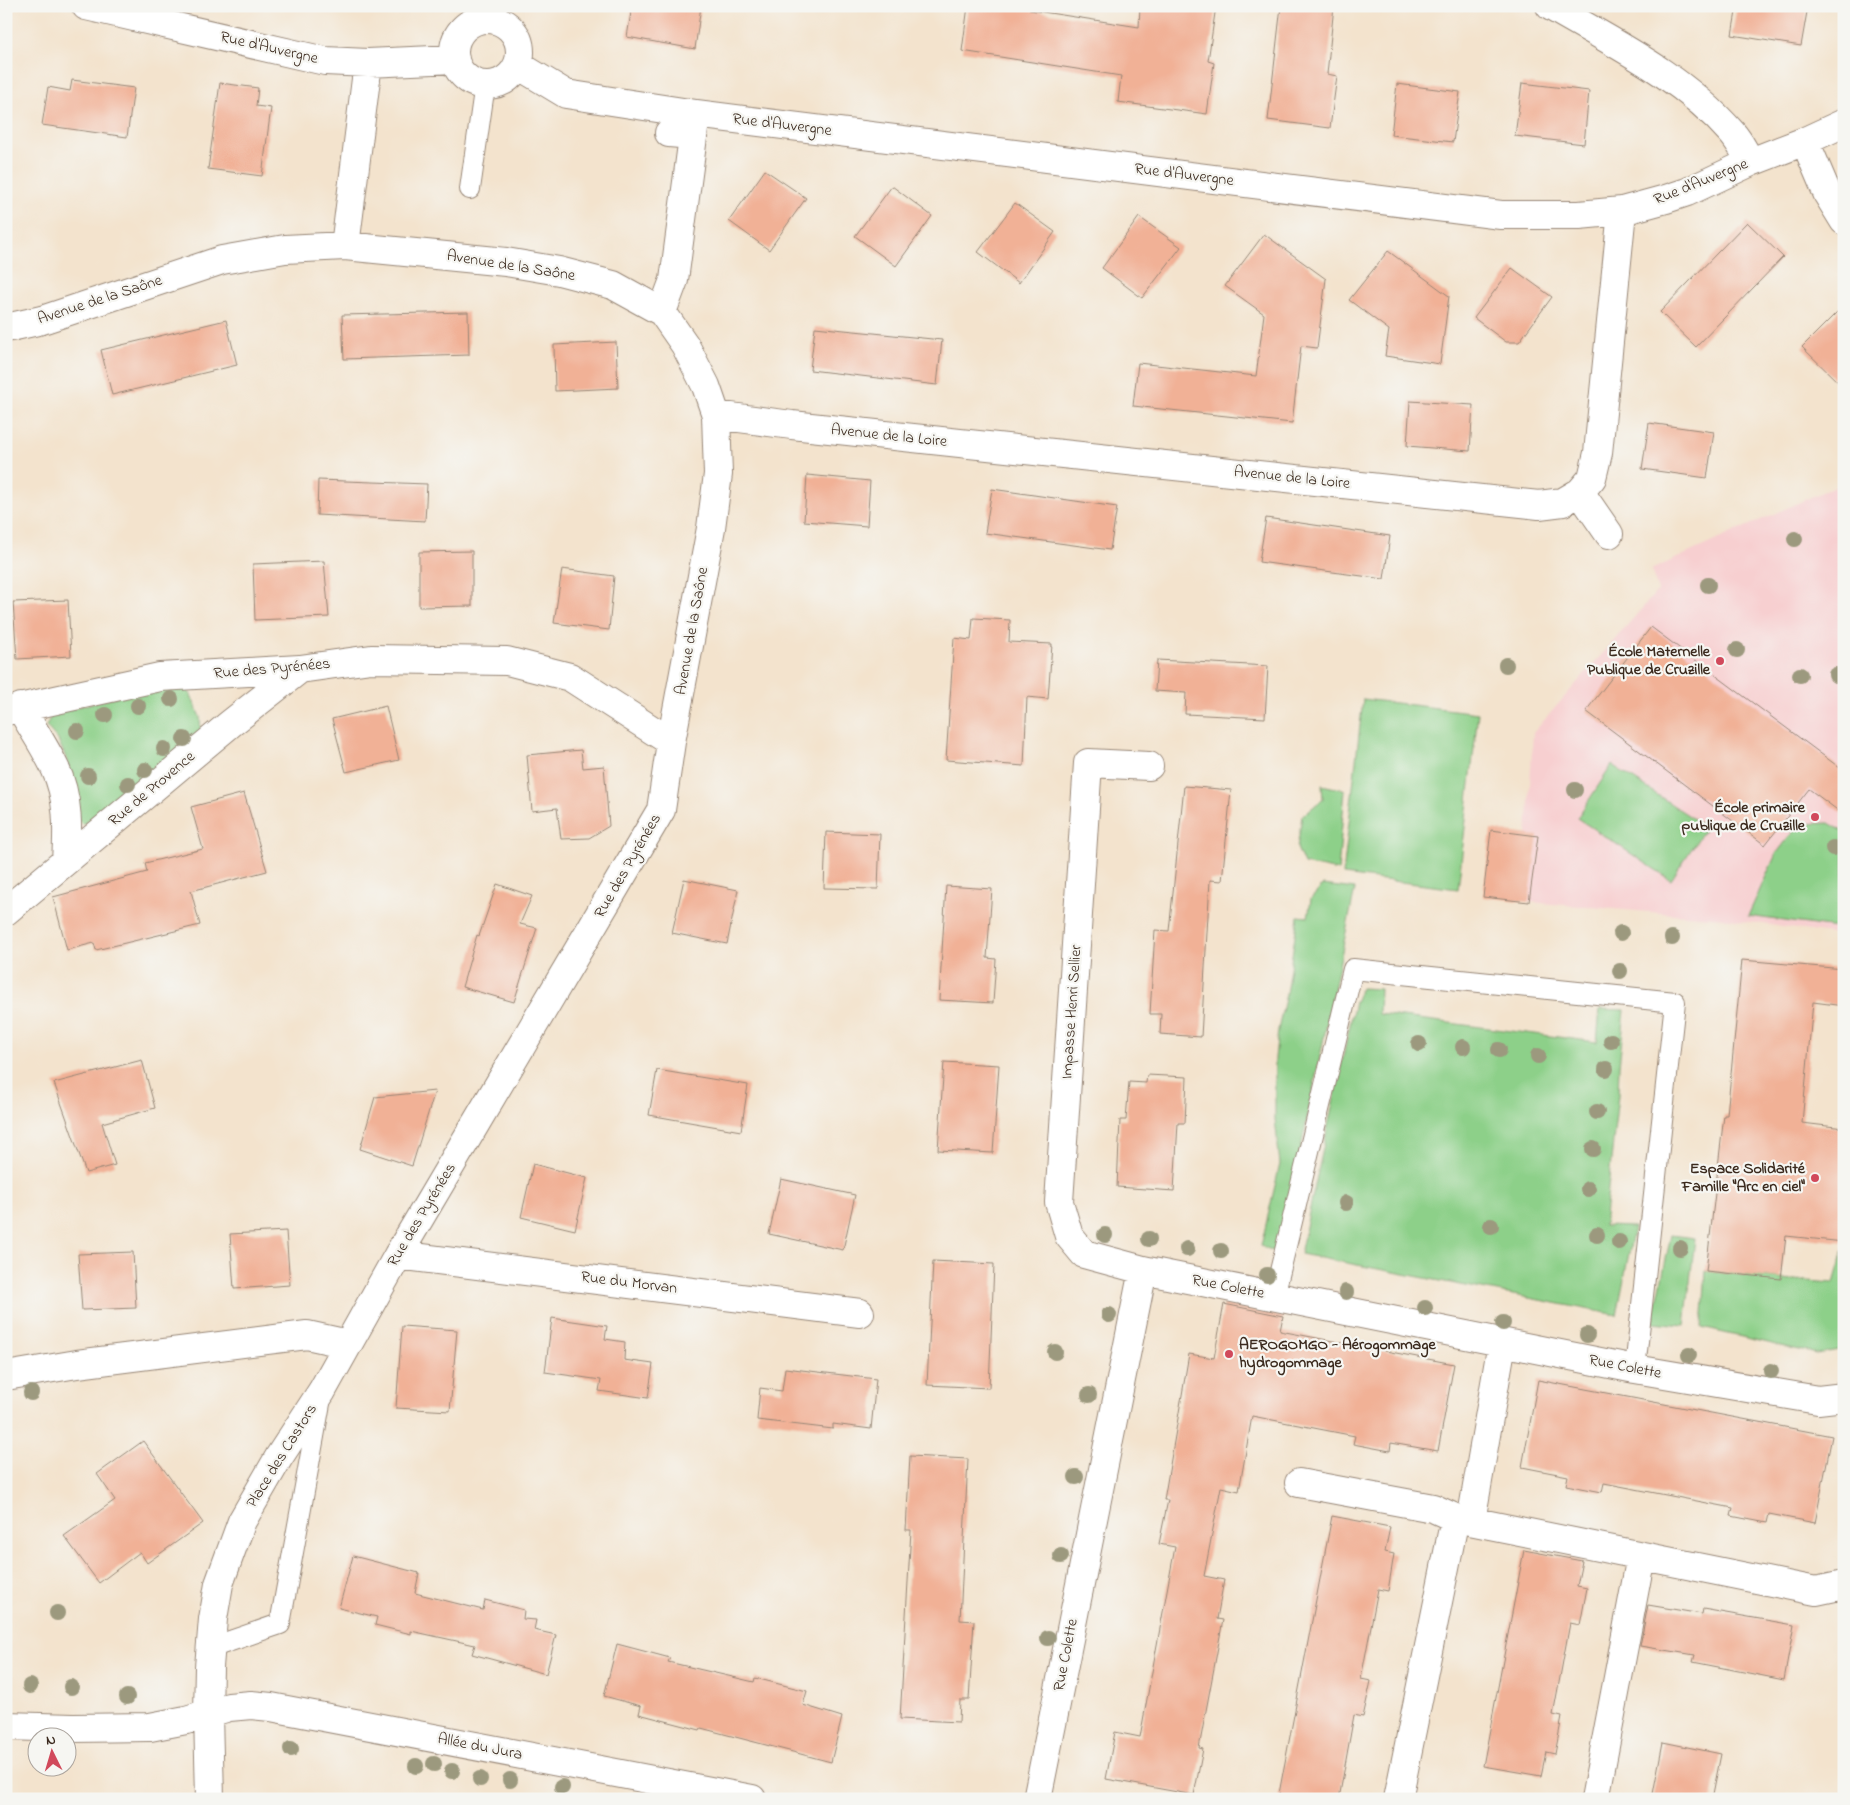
<svg xmlns="http://www.w3.org/2000/svg" width="1850" height="1805" font-family="'Indie Flower',sans-serif">
<style>
.built{fill:#f7cfd0}
.green{fill:#8dd089;stroke:#647d54}
.building{fill:#f1b196}
.lines{fill:none;stroke-linecap:round;stroke-linejoin:round}
.service-casing{stroke:#978676;stroke-width:22}
.pedestrian-casing{stroke:#978676;stroke-width:30}
.minor-casing{stroke:#978676;stroke-width:30}
.service{stroke:#fff;stroke-width:20}
.pedestrian{stroke:#fff;stroke-width:28}
.minor{stroke:#fff;stroke-width:28}
.tree{fill:#9c997e}
.poi-dot{fill:#d1495b;stroke:#f6f6f2;stroke-width:2}
.labels{text-anchor:middle;dominant-baseline:central;stroke-width:4.5;stroke-linejoin:round;paint-order:stroke}
.street-label{font-size:16px;fill:#3b2a1e;stroke:#f6f6f2}
.poi-label{font-size:16px;font-weight:bold;fill:#3b2a1e;stroke:#f6f6f2;text-anchor:end}
</style>
<rect width="100%" height="100%" fill="#f6f6f2"/>
<filter id="ink" filterUnits="userSpaceOnUse"><feTurbulence type="fractalNoise" baseFrequency=".02" numOctaves="2"/><feDisplacementMap in="SourceGraphic" scale="10" xChannelSelector="R" yChannelSelector="G"/><feConvolveMatrix kernelMatrix="1 2 1 2 8 2 1 2 1" color-interpolation-filters="sRGB"/></filter>
<filter id="wash" filterUnits="userSpaceOnUse"><feTurbulence type="fractalNoise" baseFrequency=".0096" numOctaves="4" result="noise"/><feDisplacementMap in="SourceGraphic" scale="20" xChannelSelector="R" yChannelSelector="G"/><feGaussianBlur stdDeviation="1.12" result="paint"/><feColorMatrix in="noise" values="0 0 0 0 0 0 0 0 0 0 0 0 0 0 0 0 0 1.4 0 .05"/><feComposite in="paint" operator="in"/></filter>
<g filter="url(#wash)">
<rect width="100%" height="100%" fill="#f3e3cd"/>
<path class="built" d="M 1844,482 L 1844,936 L 1722,918 L 1529,902 L 1538,836 L 1527,835 L 1533,733 L 1658,590 L 1651,570 Z"/>
<path class="green" d="M 172,681 L 190,693 L 200,717 L 201,736 L 97,818 L 82,824 L 74,816 L 67,760 L 58,740 L 46,726 L 52,714 Z
M 1363,699 L 1478,713 L 1458,889 L 1343,875 Z
M 1612,765 L 1706,827 L 1671,880 L 1577,818 Z
M 1322,785 L 1345,790 L 1338,871 L 1304,864 L 1297,848 L 1302,816 L 1323,799 Z
M 1829,823 L 1844,832 L 1844,929 L 1748,916 L 1776,854 L 1799,824 Z
M 1323,885 L 1355,889 L 1279,1253 L 1261,1246 L 1280,1164 L 1275,1119 L 1275,1058 L 1278,1030 L 1286,994 L 1298,916 L 1308,917 L 1311,899 Z
M 1361,988 L 1380,989 L 1379,1014 L 1597,1042 L 1600,1009 L 1625,1010 L 1619,1066 L 1618,1095 L 1604,1226 L 1634,1227 L 1617,1315 L 1300,1254 L 1355,1002 Z
M 1671,1235 L 1695,1238 L 1685,1325 L 1653,1322 Z
M 1844,1249 L 1844,1349 L 1817,1354 L 1702,1328 L 1706,1271 L 1781,1279 L 1834,1283 Z"/>
<g id="blocks">
<path class="building" d="M 632,6 L 701,6 L 695,49 L 627,37 Z
M 968,6 L 1031,6 L 1030,10 L 1139,27 L 1140,6 L 1216,6 L 1208,61 L 1214,63 L 1207,114 L 1118,102 L 1121,76 L 962,51 Z
M 1281,6 L 1334,6 L 1327,74 L 1337,76 L 1330,128 L 1268,120 Z
M 1737,6 L 1808,6 L 1801,46 L 1732,35 Z
M 72,80 L 134,88 L 127,137 L 42,125 L 48,87 L 70,91 Z
M 220,83 L 258,88 L 256,106 L 271,108 L 262,176 L 208,169 Z
M 1522,83 L 1589,91 L 1584,144 L 1515,136 Z
M 1397,84 L 1460,92 L 1453,142 L 1391,135 Z
M 765,170 L 806,198 L 769,250 L 729,221 Z
M 892,186 L 932,216 L 896,266 L 855,236 Z
M 1015,203 L 1055,232 L 1019,283 L 978,252 Z
M 1139,217 L 1181,247 L 1142,298 L 1102,268 Z
M 1747,222 L 1783,257 L 1696,347 L 1660,312 Z
M 1264,234 L 1326,279 L 1317,348 L 1301,346 L 1292,423 L 1133,406 L 1138,363 L 1256,376 L 1264,314 L 1225,286 Z
M 1388,251 L 1449,296 L 1440,364 L 1385,356 L 1389,330 L 1349,300 Z
M 1512,268 L 1552,297 L 1519,342 L 1506,342 L 1474,318 Z
M 1844,305 L 1844,388 L 1802,347 Z
M 468,312 L 469,355 L 344,359 L 342,315 Z
M 226,320 L 237,365 L 112,395 L 101,350 Z
M 815,327 L 942,340 L 937,385 L 810,370 Z
M 616,342 L 618,388 L 555,391 L 554,345 Z
M 1410,401 L 1473,405 L 1470,451 L 1407,446 Z
M 1649,423 L 1714,432 L 1707,478 L 1642,469 Z
M 807,475 L 870,481 L 867,526 L 804,521 Z
M 318,480 L 427,484 L 425,521 L 317,515 Z
M 992,489 L 1117,507 L 1110,550 L 985,533 Z
M 1266,518 L 1390,536 L 1384,579 L 1259,562 Z
M 472,551 L 472,606 L 419,607 L 419,552 Z
M 324,561 L 329,617 L 255,620 L 253,564 Z
M 562,569 L 614,576 L 609,630 L 554,623 Z
M 68,600 L 71,656 L 17,659 L 13,602 Z
M 973,618 L 1010,620 L 1009,642 L 1052,644 L 1048,699 L 1027,697 L 1024,766 L 946,760 L 954,638 L 971,640 Z
M 1651,627 L 1844,771 L 1844,815 L 1809,789 L 1765,845 L 1586,711 Z
M 1157,660 L 1268,666 L 1265,718 L 1185,714 L 1186,693 L 1155,691 Z
M 386,706 L 399,760 L 346,772 L 332,719 Z
M 581,750 L 583,768 L 604,766 L 609,826 L 589,838 L 561,839 L 557,808 L 532,811 L 527,755 Z
M 1184,786 L 1231,790 L 1222,881 L 1210,880 L 1201,1037 L 1160,1034 L 1161,1014 L 1150,1014 L 1155,930 L 1169,931 Z
M 244,793 L 267,871 L 191,891 L 200,925 L 96,950 L 94,943 L 67,950 L 53,897 L 147,872 L 145,863 L 203,849 L 191,807 Z
M 1491,830 L 1538,836 L 1529,902 L 1483,897 Z
M 826,832 L 880,834 L 878,889 L 824,888 Z
M 684,879 L 738,890 L 727,944 L 672,933 Z
M 497,884 L 532,896 L 520,924 L 537,928 L 514,1002 L 462,987 L 477,935 L 479,936 Z
M 946,886 L 992,889 L 987,958 L 996,959 L 993,1003 L 939,1000 Z
M 1742,960 L 1844,969 L 1844,1006 L 1813,1002 L 1802,1123 L 1844,1128 L 1844,1242 L 1786,1236 L 1781,1279 L 1706,1271 L 1724,1115 L 1727,1115 Z
M 142,1060 L 155,1108 L 102,1123 L 115,1165 L 86,1173 L 54,1083 Z
M 944,1062 L 999,1065 L 993,1153 L 938,1150 Z
M 657,1070 L 748,1085 L 741,1131 L 649,1115 Z
M 1147,1075 L 1187,1077 L 1185,1123 L 1178,1123 L 1174,1191 L 1117,1187 L 1120,1120 L 1126,1120 L 1129,1082 L 1146,1083 Z
M 435,1091 L 412,1166 L 360,1149 L 375,1097 Z
M 533,1164 L 587,1178 L 575,1230 L 521,1217 Z
M 781,1179 L 855,1195 L 843,1250 L 769,1234 Z
M 286,1231 L 290,1285 L 234,1289 L 230,1234 Z
M 133,1252 L 136,1308 L 82,1310 L 78,1254 Z
M 933,1261 L 994,1264 L 989,1388 L 927,1385 Z
M 1224,1304 L 1283,1316 L 1280,1331 L 1454,1364 L 1438,1451 L 1391,1443 L 1390,1451 L 1353,1444 L 1355,1436 L 1252,1416 L 1239,1491 L 1221,1487 L 1204,1576 L 1224,1580 L 1217,1619 L 1223,1620 L 1199,1748 L 1203,1749 L 1194,1795 L 1106,1779 L 1115,1732 L 1140,1737 L 1175,1547 L 1159,1544 L 1168,1500 L 1164,1500 L 1189,1354 L 1214,1358 Z
M 552,1318 L 607,1326 L 605,1339 L 625,1342 L 624,1360 L 653,1364 L 648,1398 L 599,1391 L 601,1380 L 545,1372 Z
M 402,1326 L 457,1330 L 450,1411 L 396,1408 Z
M 785,1368 L 876,1379 L 871,1429 L 833,1424 L 833,1429 L 757,1420 L 760,1388 L 782,1391 Z
M 1538,1380 L 1832,1436 L 1815,1523 L 1769,1514 L 1767,1523 L 1731,1516 L 1733,1508 L 1604,1483 L 1602,1492 L 1566,1485 L 1568,1476 L 1522,1467 Z
M 143,1441 L 203,1523 L 147,1563 L 140,1552 L 99,1583 L 64,1536 L 115,1500 L 97,1474 Z
M 910,1456 L 968,1459 L 960,1620 L 974,1621 L 969,1700 L 960,1700 L 959,1722 L 900,1719 L 911,1530 L 906,1530 Z
M 1332,1516 L 1390,1527 L 1385,1552 L 1394,1554 L 1388,1591 L 1378,1589 L 1361,1679 L 1371,1681 L 1363,1717 L 1354,1715 L 1339,1799 L 1278,1799 Z
M 1524,1550 L 1582,1561 L 1577,1586 L 1587,1588 L 1580,1625 L 1570,1623 L 1553,1715 L 1562,1717 L 1555,1754 L 1546,1752 L 1541,1776 L 1483,1766 Z
M 353,1556 L 419,1573 L 415,1593 L 483,1610 L 485,1600 L 524,1610 L 523,1619 L 536,1620 L 534,1630 L 556,1635 L 546,1674 L 472,1654 L 475,1645 L 411,1631 L 411,1634 L 375,1625 L 377,1617 L 339,1608 Z
M 1648,1605 L 1702,1614 L 1703,1609 L 1794,1625 L 1784,1680 L 1693,1662 L 1695,1655 L 1640,1646 Z
M 617,1644 L 670,1658 L 668,1662 L 754,1682 L 755,1678 L 807,1691 L 803,1705 L 842,1717 L 831,1762 L 701,1728 L 700,1730 L 639,1714 L 641,1706 L 604,1696 Z
M 1663,1742 L 1721,1754 L 1712,1799 L 1652,1799 Z"/>
</g>
</g>
<g filter="url(#ink)">
<use href="#blocks" fill-opacity="0" stroke="#978676" stroke-width="1"/>
<g class="lines">
<g class="service-casing">
<path id="service" d="M 470,189 L 485,84
M 1274,1296 L 1353,969 L 1675,1002 L 1635,1369
M 210,1648 L 280,1624 L 321,1398"/>
</g>
<g class="pedestrian-casing">
<path id="pedestrian" d="M 669,133 L 693,135"/>
</g>
<g class="minor-casing">
<path id="minor" d="M 86,6 L 325,61 L 368,63 L 455,59
M 1550,6 C 1615,44 1682,76 1732,133 C 1740,142 1745,153 1751,162
M454 52a33 33 0 1 1 66 0a33 33 0 1 1-66 0Z
M 518,65 L 566,94 L 696,114 L 1501,215 L 1579,215 L 1622,211 L 1666,199 L 1687,192 L 1751,162 L 1805,141 L 1844,123
M 1805,141 L 1828,195 L 1844,221
M 345,246 L 368,63
M 662,312 L 674,280 L 696,114
M 6,328 L 42,320 L 222,260 L 285,249 L 345,246 L 506,262 L 559,271 L 613,285 L 662,312 L 685,345 L 706,386 L 716,415 L 718,474 L 711,528 L 671,742
M 716,415 L 792,425 L 1539,505 L 1563,502 L 1580,492 L 1592,478 L 1598,453 L 1622,211
M 1580,492 L 1609,534
M 20,707 C 32,728 45,747 55,768 C 69,797 68,830 66,861
M 6,711 L 160,677 L 300,669 L 371,659 L 507,661 L 570,677 L 671,742 L 661,810 L 398,1255 L 322,1391 L 279,1457 L 242,1521 L 219,1584 L 213,1619 L 209,1667 L 208,1713 L 210,1799
M 1149,766 L 1088,763 L 1059,1202 L 1069,1236 L 1084,1254 L 1143,1270 L 1635,1369 L 1818,1400 L 1844,1397
M 6,911 L 230,724 L 300,669
M 398,1255 L 860,1313
M 6,1376 L 77,1364 L 307,1335 L 348,1344
M 1299,1483 L 1433,1508 L 1455,1518
M 1471,1521 L 1502,1343
M 6,1726 L 73,1728 L 150,1727 L 186,1720 L 229,1707 L 251,1705 L 271,1707 L 752,1799
M 1037,1799 L 1143,1270
M 1398,1799 L 1455,1518 L 1816,1591 L 1844,1585
M 1595,1799 L 1641,1556"/>
</g>
<use href="#service" class="service"/>
<use href="#pedestrian" class="pedestrian"/>
<use href="#minor" class="minor"/>
</g>
<g class="tree">
<circle cx="1795" cy="539" r="8"/>
<circle cx="1708" cy="585" r="8"/>
<circle cx="1737" cy="650" r="8"/>
<circle cx="1506" cy="665" r="8"/>
<circle cx="1800" cy="675" r="8"/>
<circle cx="1836" cy="675" r="8"/>
<circle cx="171" cy="699" r="8"/>
<circle cx="138" cy="706" r="8"/>
<circle cx="105" cy="715" r="8"/>
<circle cx="77" cy="731" r="8"/>
<circle cx="184" cy="739" r="8"/>
<circle cx="164" cy="749" r="8"/>
<circle cx="145" cy="770" r="8"/>
<circle cx="88" cy="776" r="8"/>
<circle cx="128" cy="784" r="8"/>
<circle cx="1575" cy="790" r="8"/>
<circle cx="1833" cy="848" r="8"/>
<circle cx="1621" cy="933" r="8"/>
<circle cx="1672" cy="938" r="8"/>
<circle cx="1620" cy="971" r="8"/>
<circle cx="1611" cy="1041" r="8"/>
<circle cx="1419" cy="1044" r="8"/>
<circle cx="1463" cy="1047" r="8"/>
<circle cx="1499" cy="1050" r="8"/>
<circle cx="1538" cy="1056" r="8"/>
<circle cx="1606" cy="1069" r="8"/>
<circle cx="1597" cy="1112" r="8"/>
<circle cx="1593" cy="1149" r="8"/>
<circle cx="1588" cy="1189" r="8"/>
<circle cx="1346" cy="1203" r="8"/>
<circle cx="1491" cy="1226" r="8"/>
<circle cx="1105" cy="1235" r="8"/>
<circle cx="1597" cy="1235" r="8"/>
<circle cx="1149" cy="1239" r="8"/>
<circle cx="1619" cy="1242" r="8"/>
<circle cx="1680" cy="1248" r="8"/>
<circle cx="1187" cy="1249" r="8"/>
<circle cx="1221" cy="1251" r="8"/>
<circle cx="1267" cy="1275" r="8"/>
<circle cx="1346" cy="1292" r="8"/>
<circle cx="1425" cy="1308" r="8"/>
<circle cx="1109" cy="1315" r="8"/>
<circle cx="1503" cy="1323" r="8"/>
<circle cx="1587" cy="1335" r="8"/>
<circle cx="1055" cy="1352" r="8"/>
<circle cx="1689" cy="1355" r="8"/>
<circle cx="1771" cy="1371" r="8"/>
<circle cx="31" cy="1393" r="8"/>
<circle cx="1089" cy="1395" r="8"/>
<circle cx="1076" cy="1477" r="8"/>
<circle cx="1061" cy="1556" r="8"/>
<circle cx="57" cy="1613" r="8"/>
<circle cx="1048" cy="1638" r="8"/>
<circle cx="30" cy="1686" r="8"/>
<circle cx="71" cy="1687" r="8"/>
<circle cx="127" cy="1697" r="8"/>
<circle cx="291" cy="1749" r="8"/>
<circle cx="434" cy="1764" r="8"/>
<circle cx="416" cy="1766" r="8"/>
<circle cx="452" cy="1771" r="8"/>
<circle cx="480" cy="1779" r="8"/>
<circle cx="510" cy="1780" r="8"/>
<circle cx="562" cy="1787" r="8"/>
</g>
</g>
<g class="poi-dot">
<circle cx="1720" cy="661" r="5"/>
<circle cx="1815" cy="817" r="5"/>
<circle cx="1815" cy="1178" r="5"/>
<circle cx="1229" cy="1354" r="5"/>
</g>
<g class="labels">
<g class="street-label">
<text transform="translate(269 48) rotate(13)">Rue d'Auvergne</text>
<text transform="translate(782 125) rotate(7)">Rue d'Auvergne</text>
<text transform="translate(1184 175) rotate(7)">Rue d'Auvergne</text>
<text transform="translate(1701 182) rotate(-22)">Rue d'Auvergne</text>
<text transform="translate(511 266) rotate(9)">Avenue de la Saône</text>
<text transform="translate(100 300) rotate(-18)">Avenue de la Saône</text>
<text transform="translate(889 436) rotate(6)">Avenue de la Loire</text>
<text transform="translate(1292 478) rotate(6)">Avenue de la Loire</text>
<text transform="translate(692 631) rotate(-80)">Avenue de la Saône</text>
<text transform="translate(272 669) rotate(-5)">Rue des Pyrénées</text>
<text transform="translate(152 789) rotate(-40)">Rue de Provence</text>
<text transform="translate(628 866) rotate(-60)">Rue des Pyrénées</text>
<text transform="translate(1072 1012) rotate(-86)">Impasse Henri Sellier</text>
<text transform="translate(422 1215) rotate(-59)">Rue des Pyrénées</text>
<text transform="translate(629 1283) rotate(7)">Rue du Morvan</text>
<text transform="translate(1228 1287) rotate(11)">Rue Colette</text>
<text transform="translate(1625 1367) rotate(11)">Rue Colette</text>
<text transform="translate(282 1456) rotate(-58)">Place des Castors</text>
<text transform="translate(1066 1655) rotate(-79)">Rue Colette</text>
<text transform="translate(480 1747) rotate(11)">Allée du Jura</text>
</g>
<g class="poi-label">
<text x="1710" y="652">École Maternelle<tspan x="1710" dy="18">Publique de Cruzille</tspan></text>
<text x="1805" y="808">École primaire<tspan x="1805" dy="18">publique de Cruzille</tspan></text>
<text x="1805" y="1169">Espace Solidarité<tspan x="1805" dy="18">Famille "Arc en ciel"</tspan></text>
<text x="1239" y="1345" text-anchor="start">AEROGOMGO - Aérogommage<tspan x="1239" dy="18">hydrogommage</tspan></text>
</g>
</g>
<rect width="1850" height="1805" fill="none" stroke="#f6f6f2" stroke-width="25"/>
<g transform="translate(52 1752) rotate(355)"><circle r="24" fill="#f6f6f2" stroke="#aba49d"/>
<path d="M0-4L9 19L0 12L-9 19Z" fill="#d1495b"/>
<text y="-8" font-size="14" font-weight="bold" text-anchor="middle" fill="#3b2a1e">N</text>
</g>
</svg>
